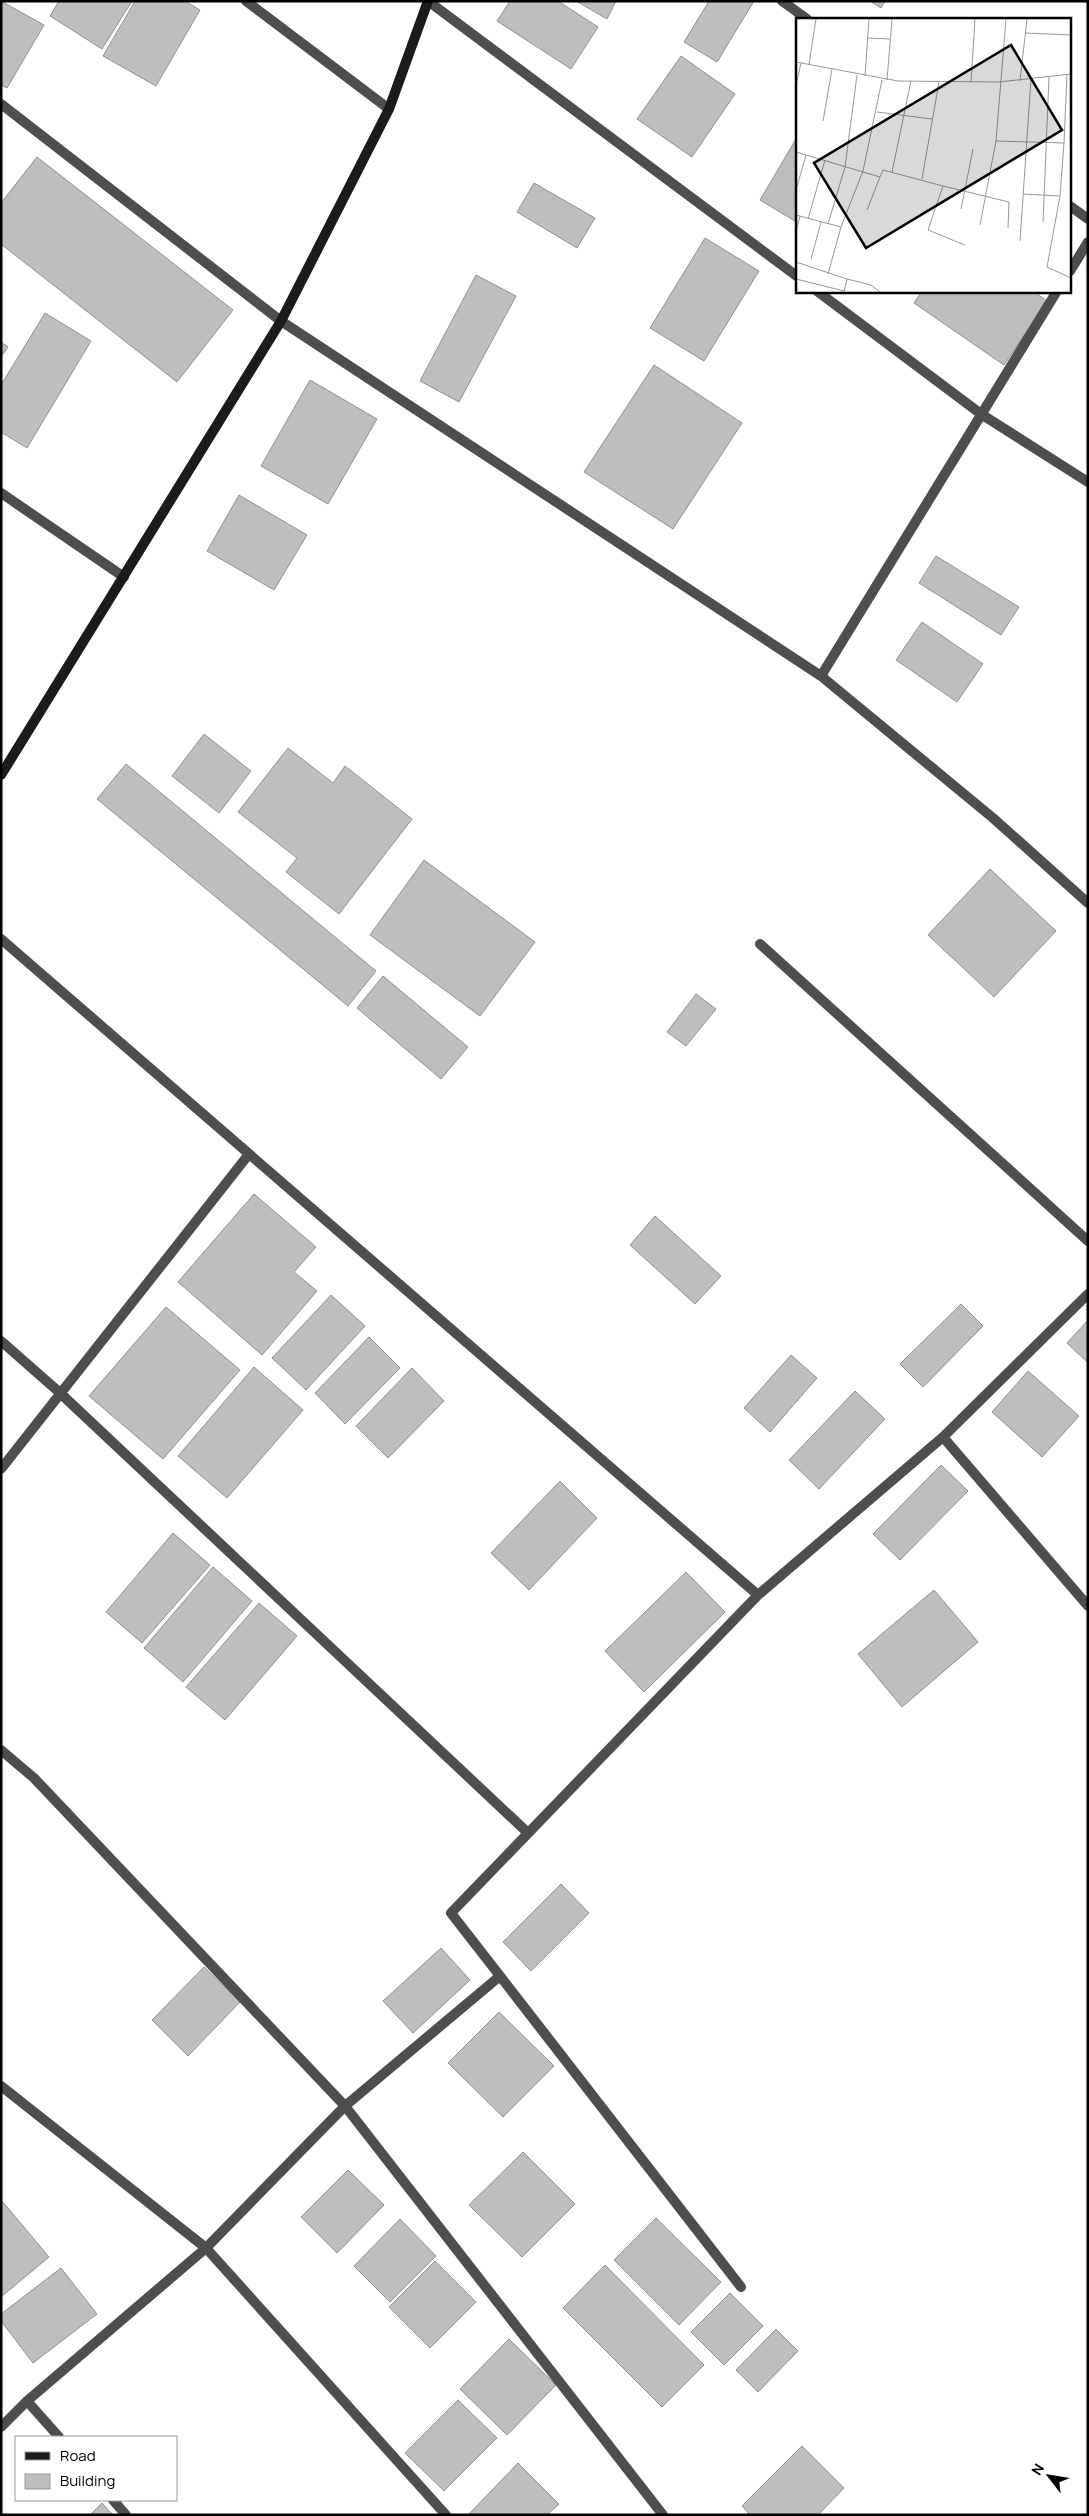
<svg xmlns="http://www.w3.org/2000/svg" width="1089" height="2516" font-family="Manrope,sans-serif">
<style>
.building{fill:#bebebe;stroke:#929292}
.lines{fill:none;stroke-linecap:round;stroke-linejoin:round}
.minor{stroke:#4e4e4e;stroke-width:10}
.secondary{stroke:#1b1b1b;stroke-width:10}
.inset-road{fill:none;stroke:#999;stroke-width:1}
.view{fill:#000;fill-opacity:0.15;stroke:#000;stroke-width:2.5}
.inset-edge{fill:none;stroke:#000;stroke-width:2.5}
</style>
<rect width="100%" height="100%" fill="#fff"/>
<path class="building" d="M 1,1 L 44,25 L 7,88 L 1,85 Z
M 59,1 L 132,1 L 102,49 L 50,16 Z
M 135,1 L 185,1 L 200,10 L 156,86 L 103,56 Z
M 510,1 L 558,1 L 598,27 L 571,69 L 497,21 Z
M 576,1 L 616,1 L 607,19 Z
M 709,1 L 754,1 L 717,62 L 684,42 Z
M 870,1 L 885,1 L 881,8 Z
M 681,56 L 735,94 L 692,157 L 637,119 Z
M 796,139 L 798,140 L 798,223 L 760,200 Z
M 37,157 L 233,310 L 177,382 L 1,244 L 1,203 Z
M 534,183 L 595,218 L 577,248 L 517,212 Z
M 705,238 L 759,271 L 704,361 L 650,328 Z
M 476,275 L 516,296 L 459,402 L 420,381 Z
M 922,291 L 1033,291 L 1047,301 L 1004,365 L 914,303 Z
M 45,313 L 91,341 L 27,448 L 1,432 L 1,385 Z
M 1,342 L 8,347 L 1,357 Z
M 654,365 L 742,423 L 673,529 L 584,472 Z
M 310,380 L 377,419 L 328,504 L 261,466 Z
M 239,495 L 307,535 L 274,590 L 207,551 Z
M 936,556 L 1019,607 L 1001,635 L 919,583 Z
M 922,622 L 983,664 L 957,702 L 896,660 Z
M 204,734 L 251,771 L 219,813 L 172,776 Z
M 288,748 L 333,783 L 345,766 L 412,819 L 339,914 L 286,872 L 297,858 L 238,812 Z
M 126,764 L 376,971 L 348,1006 L 97,799 Z
M 424,860 L 535,942 L 480,1016 L 370,935 Z
M 990,869 L 1056,931 L 994,997 L 928,935 Z
M 383,976 L 468,1047 L 441,1079 L 357,1008 Z
M 696,994 L 716,1009 L 686,1046 L 667,1032 Z
M 254,1194 L 316,1247 L 294,1272 L 317,1291 L 262,1355 L 178,1282 Z
M 655,1216 L 721,1276 L 695,1304 L 630,1245 Z
M 331,1295 L 365,1326 L 306,1390 L 272,1358 Z
M 961,1304 L 983,1326 L 923,1387 L 900,1364 Z
M 166,1307 L 240,1370 L 163,1459 L 89,1396 Z
M 1088,1320 L 1088,1363 L 1067,1343 Z
M 369,1337 L 400,1368 L 345,1424 L 315,1393 Z
M 791,1355 L 817,1378 L 770,1432 L 744,1408 Z
M 254,1367 L 303,1410 L 227,1498 L 178,1456 Z
M 412,1368 L 444,1401 L 388,1458 L 356,1426 Z
M 1028,1371 L 1079,1416 L 1042,1457 L 992,1412 Z
M 855,1391 L 885,1419 L 819,1489 L 789,1460 Z
M 941,1465 L 968,1491 L 900,1560 L 873,1534 Z
M 560,1481 L 597,1518 L 529,1590 L 491,1553 Z
M 173,1533 L 210,1565 L 142,1643 L 106,1612 Z
M 213,1567 L 252,1601 L 183,1682 L 144,1648 Z
M 686,1572 L 725,1612 L 644,1692 L 605,1651 Z
M 934,1590 L 978,1642 L 902,1707 L 858,1654 Z
M 259,1603 L 297,1636 L 225,1720 L 186,1687 Z
M 561,1884 L 589,1913 L 531,1971 L 503,1942 Z
M 441,1948 L 470,1980 L 413,2033 L 383,2001 Z
M 204,1967 L 240,2002 L 188,2056 L 152,2020 Z
M 499,2012 L 554,2066 L 503,2117 L 448,2063 Z
M 523,2152 L 575,2204 L 522,2257 L 469,2205 Z
M 348,2170 L 384,2205 L 337,2253 L 301,2217 Z
M 2,2201 L 49,2257 L 1,2297 L 1,2201 Z
M 656,2218 L 721,2282 L 679,2325 L 614,2260 Z
M 400,2219 L 436,2256 L 390,2302 L 354,2266 Z
M 435,2261 L 476,2302 L 430,2348 L 389,2307 Z
M 605,2265 L 704,2365 L 662,2407 L 563,2308 Z
M 61,2268 L 97,2314 L 33,2363 L 1,2321 L 1,2314 Z
M 730,2293 L 763,2326 L 724,2365 L 691,2332 Z
M 776,2329 L 798,2351 L 758,2392 L 736,2370 Z
M 509,2339 L 556,2385 L 507,2435 L 460,2389 Z
M 458,2400 L 497,2438 L 444,2491 L 405,2453 Z
M 802,2446 L 844,2488 L 818,2515 L 750,2515 L 742,2506 Z
M 518,2463 L 559,2504 L 547,2515 L 468,2515 Z
M 102,2503 L 113,2515 L 90,2515 Z"/>
<g class="lines">
<path class="minor" d="M 246,1 L 389,109
M 428,1 L 798,277
M 782,1 L 807,19
M 1,104 L 281,321 L 821,676 L 1057,291
M 1070,206 L 1088,219
M 1070,271 L 1088,242
M 817,291 L 981,414 L 1088,482
M 1,493 L 124,577
M 821,676 L 993,818 L 1088,903
M 1,939 L 758,1595
M 760,944 L 1088,1241
M 1,1341 L 59,1392 L 528,1833
M 943,1437 L 1088,1294
M 1,1469 L 249,1154
M 1,1750 L 34,1778 L 345,2106 L 663,2515
M 500,1976 L 741,2287
M 1,2086 L 206,2248 L 446,2515
M 27,2401 L 59,2437
M 1,2427 L 27,2401 L 206,2248 L 345,2106 L 500,1976 L 451,1913 L 758,1595 L 943,1437 L 1088,1606
M 113,2500 L 126,2515"/>
<path class="secondary" d="M 1,775 L 281,321 L 389,109 L 428,1"/>
</g>
<g transform="translate(796 18)">
<rect width="275" height="275" fill="#fff"/>
<path class="inset-road" d="M 210,1 L 200,123 L 268,125 L 264,178 L 251,249 L 275,260M 229,15 L 275,17M 71,20 L 94,21M 0,44 L 102,63 L 203,64 L 275,56M 13,46 L 20,1M 69,58 L 73,1M 91,62 L 96,1M 224,63 L 231,1M 175,64 L 179,1M 0,67 L 5,45M 81,94 L 136,101M 27,103 L 36,51M 268,125 L 271,56M 0,134 L 84,159 L 87,152 L 147,168 L 132,212 L 169,227M 96,154 L 115,63M 126,161 L 143,64M 147,168 L 213,184 L 212,210M 0,172 L 10,137M 227,176 L 264,178M 165,191 L 177,131M 71,192 L 84,159M 0,197 L 45,209 L 32,256M 12,201 L 29,142M 247,204 L 253,59M 32,206 L 49,149 L 61,57M 184,207 L 200,123M 45,209 L 67,153 L 86,62M 0,213 L 4,198M 224,223 L 235,61M 15,241 L 25,204M 0,244 L 51,261 L 48,274M 0,261 L 48,273M 51,261 L 75,267 L 84,274"/>
<path class="view" d="M 215,27 L 266,112 L 70,230 L 18,145 Z"/>
<rect width="275" height="275" class="inset-edge"/>
</g>
<rect width="1089" height="2516" fill="none" stroke="#000000" stroke-width="5"/>
<rect x="15" y="2436" width="162" height="65" fill="#ffffff" stroke="#999999"/>
<rect x="25" y="2452" width="25" height="8" fill="#1b1b1b" stroke="#999999"/>
<text x="60" y="2461" font-size="15" fill="#000000">Road</text>
<rect x="25" y="2474" width="25" height="15" fill="#bebebe" stroke="#999999"/>
<text x="60" y="2486" font-size="15" fill="#000000">Building</text>
<g transform="translate(1049 2476) rotate(301)" stroke="#ffffff" stroke-width="4" paint-order="stroke">
<path d="M0-4L9 19L0 12L-9 19Z" fill="#000000"/>
<text y="-8" font-size="14" font-weight="bold" text-anchor="middle" fill="#000000">N</text>
</g>
</svg>
